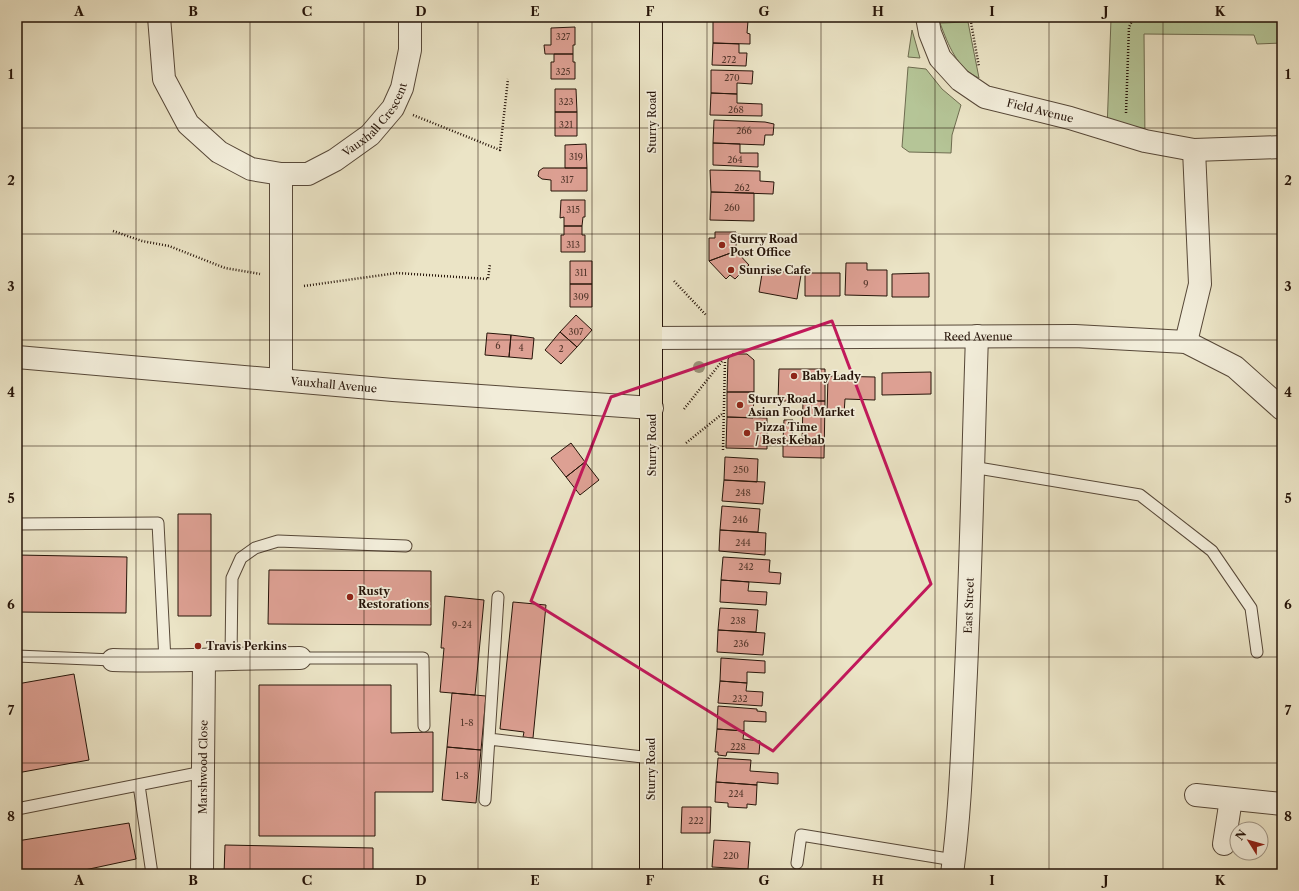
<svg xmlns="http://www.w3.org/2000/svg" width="1299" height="891" font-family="'Libre Caslon Text',serif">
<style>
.green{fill:#b5c597;stroke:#6e6c50}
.building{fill:#dda093;stroke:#261409}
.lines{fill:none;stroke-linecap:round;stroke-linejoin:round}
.service-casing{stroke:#574838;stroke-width:13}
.minor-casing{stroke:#574838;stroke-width:24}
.trunk-casing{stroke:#261409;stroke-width:24}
.path{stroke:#261409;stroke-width:2.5;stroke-dasharray:1 2;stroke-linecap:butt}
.service{stroke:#f2edda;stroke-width:11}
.minor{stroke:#f2edda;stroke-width:22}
.trunk{stroke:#ebe4c6;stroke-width:22}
.tree{fill:#9a947a}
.marked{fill:none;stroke:#c2185b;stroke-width:3;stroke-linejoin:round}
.grid{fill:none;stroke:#261409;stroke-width:1;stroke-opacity:0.55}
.poi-dot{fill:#8f2418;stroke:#f2edda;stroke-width:1.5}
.labels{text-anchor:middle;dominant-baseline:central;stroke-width:3.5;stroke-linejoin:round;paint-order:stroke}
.number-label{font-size:9px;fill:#54372c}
.street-label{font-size:11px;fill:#261409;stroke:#f2edda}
.poi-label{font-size:11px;font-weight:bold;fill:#261409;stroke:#f2edda;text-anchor:start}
.neatline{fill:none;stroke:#261409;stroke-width:1.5}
.grid-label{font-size:13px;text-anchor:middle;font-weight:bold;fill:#261409}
</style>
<rect width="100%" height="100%" fill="#ebe4c6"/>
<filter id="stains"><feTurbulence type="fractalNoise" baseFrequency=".005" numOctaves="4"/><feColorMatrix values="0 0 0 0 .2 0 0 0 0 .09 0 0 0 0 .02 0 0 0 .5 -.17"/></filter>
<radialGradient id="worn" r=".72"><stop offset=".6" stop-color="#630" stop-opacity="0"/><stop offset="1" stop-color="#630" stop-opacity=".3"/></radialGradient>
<path class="green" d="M 1105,17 L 1282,17 L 1282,43 L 1257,44 L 1254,35 L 1144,34 L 1145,141 L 1107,130 L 1111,19 Z
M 968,22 L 979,78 C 957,69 948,44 940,23 Z
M 912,30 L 920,58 L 908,57 Z
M 908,67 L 926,69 L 942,89 L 961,105 L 952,135 L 951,153 L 909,152 L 902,147 Z"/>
<path class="building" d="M 551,17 L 576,17 L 576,19 L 551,20 Z
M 713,20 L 748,21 L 747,33 L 750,34 L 750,44 L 713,43 Z
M 575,27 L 575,45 L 573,45 L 573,54 L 545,54 L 544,45 L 551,45 L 551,28 Z
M 713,43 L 739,44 L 739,53 L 747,53 L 746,66 L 712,65 Z
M 554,54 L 573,54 L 573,62 L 575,62 L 575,79 L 551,79 L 551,62 L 554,62 Z
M 711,70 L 753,71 L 752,84 L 737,83 L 737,94 L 711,93 Z
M 555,89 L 576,89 L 577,112 L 555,112 Z
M 711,93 L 737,94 L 737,103 L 762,104 L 762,116 L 710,115 Z
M 555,112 L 577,112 L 577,136 L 555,136 Z
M 714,120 L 765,122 L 774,124 L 773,135 L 765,135 L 764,145 L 713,143 Z
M 713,143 L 740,144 L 740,153 L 758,153 L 758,167 L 713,165 Z
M 586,144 L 587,168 L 565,168 L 565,145 Z
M 543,168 L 587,168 L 587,191 L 551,191 L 551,180 L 542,179 L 538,176 L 539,171 Z
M 710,170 L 760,171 L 760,181 L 774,182 L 773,194 L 711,192 Z
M 711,192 L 754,193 L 754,221 L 710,220 Z
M 561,200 L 585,200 L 585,217 L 583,217 L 582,226 L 564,226 L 564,217 L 560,218 Z
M 564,226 L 582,226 L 582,235 L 585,235 L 585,252 L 561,252 L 561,235 L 564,235 Z
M 715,232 L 736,232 L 736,251 L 709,261 L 709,238 L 715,238 Z
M 736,251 L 749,265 L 735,279 L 730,275 L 726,279 L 709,261 Z
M 570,261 L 592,261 L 592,284 L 570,284 Z
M 846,263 L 867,263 L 867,270 L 887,270 L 887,296 L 845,295 Z
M 763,268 L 801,275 L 797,299 L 759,292 Z
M 805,273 L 840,273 L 840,296 L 805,296 Z
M 929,273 L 929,297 L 892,297 L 892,274 Z
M 570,284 L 592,284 L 592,307 L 570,307 Z
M 576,315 L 592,330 L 577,347 L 560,332 Z
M 560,332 L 577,347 L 561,364 L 545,350 Z
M 487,333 L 511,335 L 509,357 L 485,355 Z
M 511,335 L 534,338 L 532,359 L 509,357 Z
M 732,354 L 747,354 L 754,360 L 754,392 L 727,392 L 728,359 Z
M 779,369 L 825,369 L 825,401 L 778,401 Z
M 931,372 L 931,394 L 882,395 L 882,373 Z
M 828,376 L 875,377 L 875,400 L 845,399 L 844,414 L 827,414 Z
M 727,392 L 754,392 L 753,418 L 727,417 Z
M 803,401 L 825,401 L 824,458 L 783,457 L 783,444 L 802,444 Z
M 727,417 L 767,418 L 767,449 L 726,448 Z
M 784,420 L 793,420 L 792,441 L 783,441 Z
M 571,443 L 585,462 L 566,477 L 551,458 Z
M 725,457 L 758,459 L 757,482 L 724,480 Z
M 585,462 L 599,480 L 580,495 L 566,477 Z
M 724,480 L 765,482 L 763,504 L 722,501 Z
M 722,506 L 760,509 L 758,532 L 720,530 Z
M 178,514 L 211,514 L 211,616 L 178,616 Z
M 720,530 L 766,533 L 765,555 L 719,551 Z
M 17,555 L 127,557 L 126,613 L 17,612 Z
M 723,557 L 770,560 L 769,572 L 781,573 L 780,584 L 721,580 Z
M 269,570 L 431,571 L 431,625 L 268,624 Z
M 721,580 L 749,582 L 748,591 L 767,592 L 766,605 L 720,602 Z
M 445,596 L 484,600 L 475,695 L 440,692 L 444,648 L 441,648 Z
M 513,602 L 546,605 L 533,738 L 523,737 L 524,732 L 500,729 Z
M 720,608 L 758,610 L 756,632 L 718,630 Z
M 718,630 L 765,633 L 763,655 L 717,652 Z
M 721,658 L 765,661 L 765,673 L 747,672 L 747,683 L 720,681 Z
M 74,674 L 89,760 L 17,773 L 17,684 Z
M 720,681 L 747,683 L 746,691 L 763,692 L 762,706 L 718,703 Z
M 259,685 L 391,685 L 391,733 L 433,732 L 433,792 L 375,792 L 375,836 L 259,836 Z
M 452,693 L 486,696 L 481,750 L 447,747 Z
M 718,706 L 757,709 L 757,711 L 766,712 L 766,722 L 744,721 L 744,731 L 717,729 Z
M 717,729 L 744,731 L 743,739 L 760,741 L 759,754 L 727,752 L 726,756 L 718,755 L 718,752 L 715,752 Z
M 447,747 L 481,750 L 476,803 L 442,800 Z
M 718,758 L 751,760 L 750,771 L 778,773 L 778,784 L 757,782 L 757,785 L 716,782 Z
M 716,782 L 757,785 L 756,805 L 747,804 L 747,808 L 728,807 L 728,803 L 715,802 Z
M 682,807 L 711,807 L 710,833 L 681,833 Z
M 129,823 L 136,859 L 66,874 L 17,874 L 17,841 Z
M 714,840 L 750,842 L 748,869 L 712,867 Z
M 225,845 L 373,848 L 373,874 L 224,874 Z"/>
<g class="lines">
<g class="service-casing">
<path id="service" d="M 972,467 L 1140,495 L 1212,551 L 1251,608 L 1257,652
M 17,524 L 158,523 L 165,661
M 17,656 L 113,660
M 231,657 L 232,578 L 241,558 L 255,548 L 278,541 L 406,546
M 300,658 L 423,658 L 424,726
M 489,739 L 651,758
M 139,785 L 152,874
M 485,800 L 498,597
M 17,809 L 203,772
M 797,863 L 801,835 L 954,860"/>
</g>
<g class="minor-casing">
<g id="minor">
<path id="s1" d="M 159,17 L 164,79 L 188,124 L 219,152 L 251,169 L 281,174 L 308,174 L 335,160 L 370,135 L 393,108 L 402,88 L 410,50 L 410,17"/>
<path id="s2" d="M 927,17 L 930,33 L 940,58 L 960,80 L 985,97 L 1070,118 L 1145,141 L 1194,150 L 1282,147"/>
<path id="s3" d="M 651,338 L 1075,336 L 1186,342 L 1235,367 L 1282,409"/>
<path d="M 1186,342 L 1200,284 L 1194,150"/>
<path id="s4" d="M 17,357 L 393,390 L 652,408"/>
<path d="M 281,379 L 281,174"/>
<path d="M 113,660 C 175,662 237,658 300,658"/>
<path d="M 1196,795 L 1282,804"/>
<path d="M 1224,844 L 1231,799"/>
<path id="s5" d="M 202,874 L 204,660"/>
<path id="s6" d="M 952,874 C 960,814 962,754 965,693 C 971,574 973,455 977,336"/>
</g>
</g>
<g class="trunk-casing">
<path id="trunk" d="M 651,874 L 651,17"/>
</g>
<path class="path" d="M 970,17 L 979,67
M 1126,113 L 1129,27 L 1134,17
M 413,115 L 500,150 L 508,79
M 113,231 L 142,241 L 169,246 L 225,268 L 260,274
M 674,281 L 706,315
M 304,286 L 397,273 L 488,279 L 490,264
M 684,409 L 723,360
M 686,443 L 722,414
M 723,450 L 725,360"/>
<use href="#service" class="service"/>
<use href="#minor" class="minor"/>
<use href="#trunk" class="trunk"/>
</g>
<circle class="tree" cx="699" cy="367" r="6"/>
<path class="marked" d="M 832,321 L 931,584 L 773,751 L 531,601 L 611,397 Z"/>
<path class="grid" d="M 136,17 L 136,874M 250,17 L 250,874M 364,17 L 364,874M 478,17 L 478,874M 592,17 L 592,874M 707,17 L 707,874M 821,17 L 821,874M 935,17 L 935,874M 1049,17 L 1049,874M 1163,17 L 1163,874M 17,128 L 1282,128M 17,234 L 1282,234M 17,340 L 1282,340M 17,446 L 1282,446M 17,551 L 1282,551M 17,657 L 1282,657M 17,763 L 1282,763"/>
<g class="poi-dot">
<circle cx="722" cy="245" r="4"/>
<circle cx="731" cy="270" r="4"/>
<circle cx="794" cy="376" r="4"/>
<circle cx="740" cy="405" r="4"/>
<circle cx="747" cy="433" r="4"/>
<circle cx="350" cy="597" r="4"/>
<circle cx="198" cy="646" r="4"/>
</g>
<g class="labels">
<g class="number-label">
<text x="563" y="36">327</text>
<text x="729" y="59">272</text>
<text x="563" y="71">325</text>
<text x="732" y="77">270</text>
<text x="566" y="101">323</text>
<text x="736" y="109">268</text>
<text x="566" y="124">321</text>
<text x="744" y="130">266</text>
<text x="576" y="156">319</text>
<text x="735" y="159">264</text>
<text x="567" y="179">317</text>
<text x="742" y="187">262</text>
<text x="732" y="207">260</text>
<text x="573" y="209">315</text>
<text x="573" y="244">313</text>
<text x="581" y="272">311</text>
<text x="866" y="283">9</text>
<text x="581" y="296">309</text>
<text x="576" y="331">307</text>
<text x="498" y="345">6</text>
<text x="521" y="347">4</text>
<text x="561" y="348">2</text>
<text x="741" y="469">250</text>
<text x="743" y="492">248</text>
<text x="740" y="519">246</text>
<text x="743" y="542">244</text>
<text x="746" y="566">242</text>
<text x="738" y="620">238</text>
<text x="462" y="624">9-24</text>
<text x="741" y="643">236</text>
<text x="740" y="698">232</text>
<text x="467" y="722">1-8</text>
<text x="738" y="746">228</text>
<text x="462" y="775">1-8</text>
<text x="736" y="793">224</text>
<text x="696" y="820">222</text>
<text x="731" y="855">220</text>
</g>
<g class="street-label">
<text stroke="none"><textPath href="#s2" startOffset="160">Field Avenue</textPath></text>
<text stroke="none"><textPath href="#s1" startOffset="337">Vauxhall Crescent</textPath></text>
<text transform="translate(652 122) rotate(-90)">Sturry Road</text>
<text stroke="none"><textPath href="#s3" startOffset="327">Reed Avenue</textPath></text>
<text stroke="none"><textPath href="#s4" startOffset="318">Vauxhall Avenue</textPath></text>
<text transform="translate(652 445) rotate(-90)">Sturry Road</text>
<text stroke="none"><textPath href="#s6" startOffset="269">East Street</textPath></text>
<text stroke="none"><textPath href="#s5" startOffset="107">Marshwood Close</textPath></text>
<text transform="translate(651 769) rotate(-90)">Sturry Road</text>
</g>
<g class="poi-label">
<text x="730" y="239">Sturry Road<tspan x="730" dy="13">Post Office</tspan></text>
<text x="739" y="270">Sunrise Cafe</text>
<text x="802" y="376">Baby Lady</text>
<text x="748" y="399">Sturry Road<tspan x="748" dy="13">Asian Food Market</tspan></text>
<text x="755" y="427">Pizza Time<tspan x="755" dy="13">/ Best Kebab</tspan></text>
<text x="358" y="591">Rusty<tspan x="358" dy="13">Restorations</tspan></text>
<text x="206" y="646">Travis Perkins</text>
</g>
</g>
<rect width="1299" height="891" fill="none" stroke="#ebe4c6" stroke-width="44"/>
<g transform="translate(1249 841) rotate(307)"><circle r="19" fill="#f2edda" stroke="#a09686"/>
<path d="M0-3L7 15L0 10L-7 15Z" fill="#8f2418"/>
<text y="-6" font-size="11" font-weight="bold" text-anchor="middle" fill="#261409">N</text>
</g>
<rect x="22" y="22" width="1255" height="847" class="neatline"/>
<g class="grid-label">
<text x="79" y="16">A</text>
<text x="193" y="16">B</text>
<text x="307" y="16">C</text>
<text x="421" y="16">D</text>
<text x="535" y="16">E</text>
<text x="650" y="16">F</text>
<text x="764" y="16">G</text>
<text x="878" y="16">H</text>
<text x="992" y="16">I</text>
<text x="1106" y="16">J</text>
<text x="1220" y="16">K</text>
<text x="11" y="79">1</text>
<text x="1288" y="79">1</text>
<text x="11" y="185">2</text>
<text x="1288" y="185">2</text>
<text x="11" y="291">3</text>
<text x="1288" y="291">3</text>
<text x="11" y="397">4</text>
<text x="1288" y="397">4</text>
<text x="11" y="503">5</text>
<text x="1288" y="503">5</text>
<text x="11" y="609">6</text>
<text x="1288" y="609">6</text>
<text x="11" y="715">7</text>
<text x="1288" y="715">7</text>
<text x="11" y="821">8</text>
<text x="1288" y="821">8</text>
<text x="79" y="885">A</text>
<text x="193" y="885">B</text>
<text x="307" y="885">C</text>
<text x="421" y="885">D</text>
<text x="535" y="885">E</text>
<text x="650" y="885">F</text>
<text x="764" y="885">G</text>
<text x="878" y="885">H</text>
<text x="992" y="885">I</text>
<text x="1106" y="885">J</text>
<text x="1220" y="885">K</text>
</g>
<rect width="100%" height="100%" filter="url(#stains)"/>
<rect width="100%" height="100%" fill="url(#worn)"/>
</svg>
